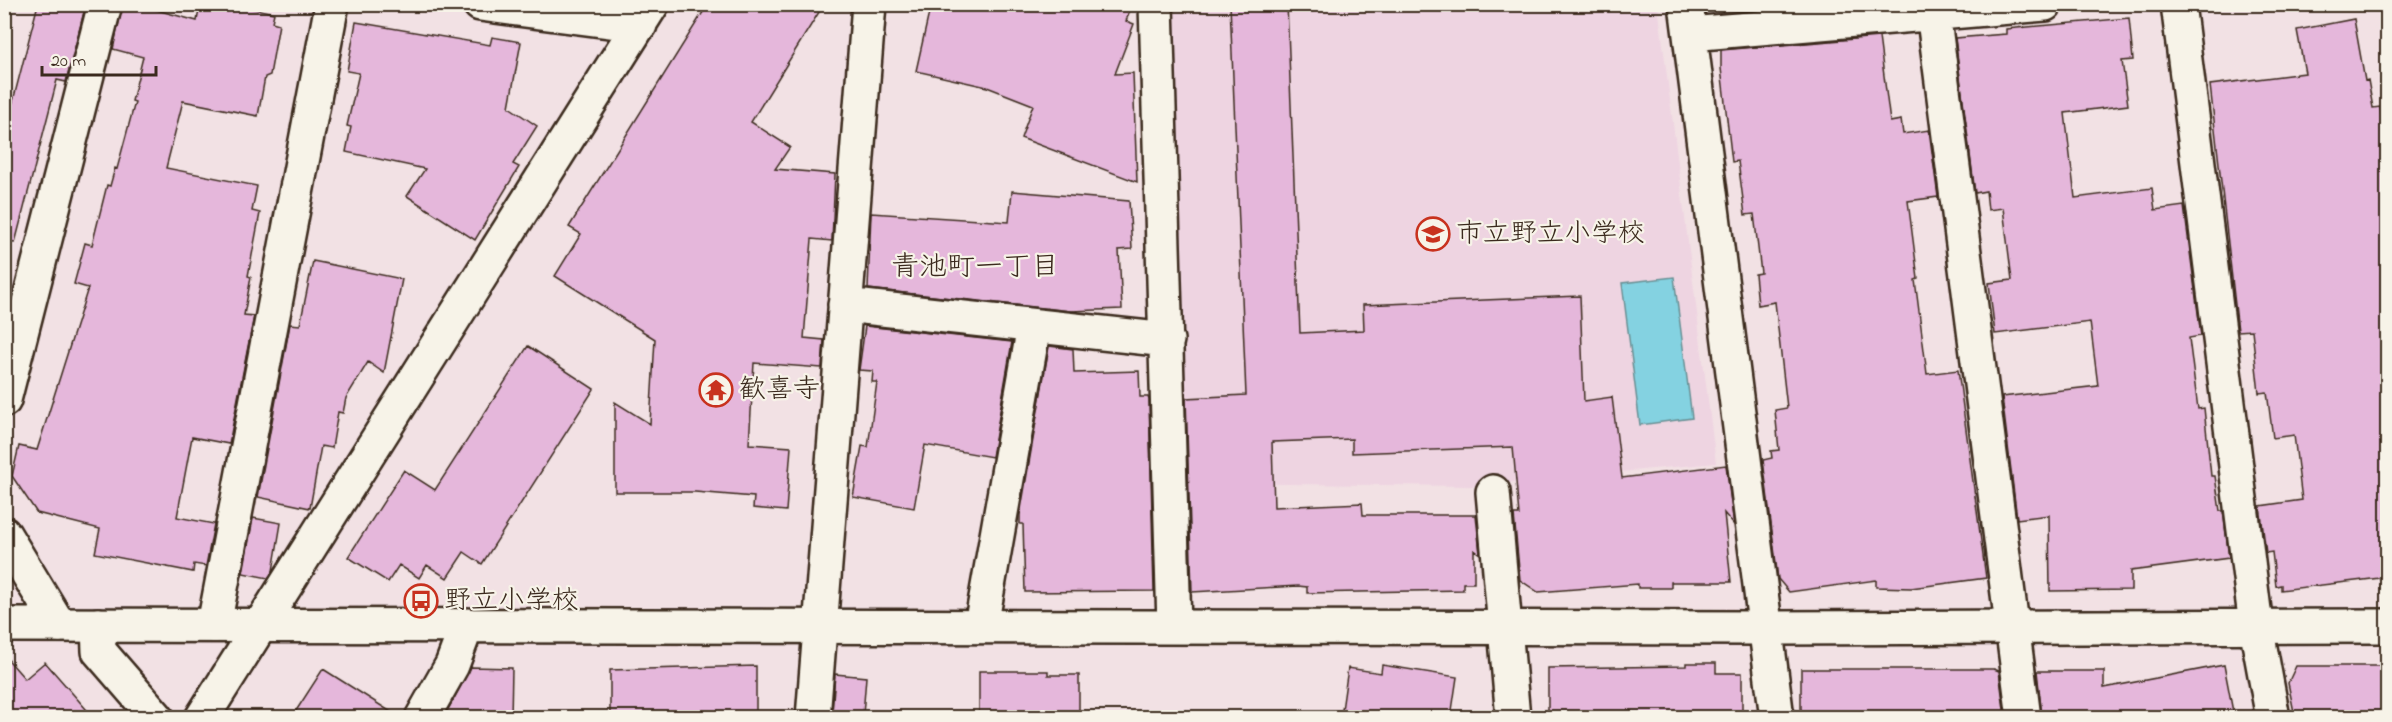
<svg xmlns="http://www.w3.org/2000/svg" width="2392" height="722" font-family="'Indie Flower','Klee One',sans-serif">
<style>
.built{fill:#eed4e1}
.water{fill:#84d2e1;stroke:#678f93;stroke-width:1.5}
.building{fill:#e5b7db;stroke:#3b2a1e;stroke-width:1.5}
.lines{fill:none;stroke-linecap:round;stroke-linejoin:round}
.minor-casing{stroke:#3b2a1e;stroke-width:38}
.tertiary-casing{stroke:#3b2a1e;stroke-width:38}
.minor{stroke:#f7f3e8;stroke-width:33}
.tertiary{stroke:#f7f3e8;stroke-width:33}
.labels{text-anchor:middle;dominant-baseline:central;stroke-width:4.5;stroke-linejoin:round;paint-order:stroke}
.poi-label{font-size:27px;fill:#3b2a1e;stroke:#f7f3e8;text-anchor:start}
.neighbourhood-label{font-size:28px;fill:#3b2a1e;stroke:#f7f3e8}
</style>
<rect width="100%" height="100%" fill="#f2e1e4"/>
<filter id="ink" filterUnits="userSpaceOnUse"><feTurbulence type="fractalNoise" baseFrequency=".0167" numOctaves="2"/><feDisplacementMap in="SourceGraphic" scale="12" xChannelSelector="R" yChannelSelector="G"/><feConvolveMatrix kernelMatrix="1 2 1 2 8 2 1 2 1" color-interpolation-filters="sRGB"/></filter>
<g filter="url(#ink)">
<path class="built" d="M 1172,5 L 1658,5 L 1716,463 L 1473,486 L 1185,483 Z"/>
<path class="water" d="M 1674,277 L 1692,418 L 1640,425 L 1622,283 Z"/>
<path class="building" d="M 38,4 L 86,4 L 66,82 L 57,80 L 15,243 L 4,242 L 4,136 Z
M 123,4 L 135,4 L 197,21 L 200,4 L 232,4 L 274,13 L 272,22 L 279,24 L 270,75 L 265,77 L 258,116 L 183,101 L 166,168 L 257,186 L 252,211 L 260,213 L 248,276 L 251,277 L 244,315 L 254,316 L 229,444 L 192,437 L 177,517 L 214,524 L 206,566 L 194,564 L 193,572 L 95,553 L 100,529 L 37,513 L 12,476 L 19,446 L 37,450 L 88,288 L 74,284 L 85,243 L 92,245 L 107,185 L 110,186 L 115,168 L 117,169 L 135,102 L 132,101 L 143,57 L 113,49 Z
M 708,4 L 824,4 L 751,122 L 790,147 L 775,169 L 835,174 L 832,241 L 812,239 L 804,338 L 824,340 L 822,368 L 754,363 L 749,444 L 791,447 L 786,511 L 753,508 L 754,497 L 695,492 L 615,492 L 615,402 L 650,424 L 655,339 L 555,276 L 581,234 L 569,227 Z
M 931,4 L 1132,4 L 1126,21 L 1134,24 L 1115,74 L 1133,73 L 1137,182 L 1021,138 L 1033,105 L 987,87 L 916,71 Z
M 1230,4 L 1287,4 L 1300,333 L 1364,330 L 1363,305 L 1580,296 L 1584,401 L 1612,397 L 1622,478 L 1726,465 L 1734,525 L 1724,513 L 1731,582 L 1671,582 L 1671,588 L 1638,588 L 1638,584 L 1538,592 L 1520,580 L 1514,515 L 1519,515 L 1513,447 L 1352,453 L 1352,439 L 1272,442 L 1274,507 L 1362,503 L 1363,515 L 1476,515 L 1480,554 L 1474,550 L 1474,583 L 1463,583 L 1463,590 L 1307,593 L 1307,587 L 1298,586 L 1192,592 L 1186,398 L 1246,395 Z
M 2129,18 L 2133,60 L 2122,61 L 2128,105 L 2065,113 L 2075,198 L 2152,188 L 2155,210 L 2184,206 L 2201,336 L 2189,338 L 2198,409 L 2204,408 L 2211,476 L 2215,476 L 2220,511 L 2223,511 L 2229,558 L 2131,571 L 2131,590 L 2050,591 L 2049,515 L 2017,519 L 2002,397 L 2098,386 L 2090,322 L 1995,334 L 1989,283 L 2012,280 L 2003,208 L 1988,210 L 1986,191 L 1975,193 L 1955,38 L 2006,34 L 2006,29 Z
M 2354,19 L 2365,81 L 2368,80 L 2373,108 L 2380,107 L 2388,146 L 2388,577 L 2281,590 L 2281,585 L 2276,586 L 2272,552 L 2266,553 L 2260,506 L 2302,500 L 2294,435 L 2273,438 L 2267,392 L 2259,393 L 2252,330 L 2238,331 L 2210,85 L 2305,73 L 2297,30 Z
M 356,22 L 490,45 L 492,37 L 521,42 L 509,107 L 537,126 L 513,164 L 519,167 L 475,240 L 407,196 L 425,169 L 346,152 L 351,127 L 347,126 L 359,73 L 347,71 Z
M 1879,37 L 1890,122 L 1901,120 L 1903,134 L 1929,130 L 1938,197 L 1908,201 L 1918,279 L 1915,280 L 1927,374 L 1958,370 L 1986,578 L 1911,588 L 1876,587 L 1876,580 L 1789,592 L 1778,579 L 1763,460 L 1772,458 L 1771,451 L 1779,450 L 1775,410 L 1787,408 L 1775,302 L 1758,305 L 1755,274 L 1761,273 L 1754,214 L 1745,215 L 1738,161 L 1732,162 L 1721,68 L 1721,50 Z
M 1012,191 L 1129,201 L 1132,249 L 1119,250 L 1122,309 L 1071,311 L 868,289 L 871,213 L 1009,222 Z
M 313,261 L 402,279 L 384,373 L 368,362 L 346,398 L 343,413 L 338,412 L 332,448 L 321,446 L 310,508 L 258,497 L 290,324 L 300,325 Z
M 865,326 L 1012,342 L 992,457 L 925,445 L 914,508 L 853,497 L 862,446 L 868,447 L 877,382 L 872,382 L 873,371 L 859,370 Z
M 528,346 L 594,389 L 482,564 L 464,552 L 447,578 L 427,565 L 419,578 L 399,565 L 388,582 L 348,557 L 404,470 L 435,490 Z
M 1049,346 L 1073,349 L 1074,373 L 1139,371 L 1140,397 L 1148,397 L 1149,400 L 1154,591 L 1025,592 L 1023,524 L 1020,524 L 1020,515 Z
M 253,518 L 281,523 L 273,571 L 268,578 L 243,573 Z
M 4,655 L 25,679 L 45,662 L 93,717 L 4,717 Z
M 1686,663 L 1716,663 L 1716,673 L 1742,673 L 1742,717 L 1548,717 L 1548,668 L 1686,666 Z
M 1382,665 L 1457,677 L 1451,717 L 1341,717 L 1348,668 L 1381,673 Z
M 2224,665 L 2234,717 L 2042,717 L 2037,671 L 2104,671 L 2104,688 Z
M 756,666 L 756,717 L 610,717 L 610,670 Z
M 2296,666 L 2388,666 L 2388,717 L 2295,717 L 2288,683 Z
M 471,667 L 512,668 L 511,717 L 444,717 Z
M 323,669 L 399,717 L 292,717 Z
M 1801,669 L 1994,669 L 1999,671 L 2005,717 L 1801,717 Z
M 979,671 L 1048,671 L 1048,675 L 1079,675 L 1079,717 L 979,717 Z
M 835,674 L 866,677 L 863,715 L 832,713 Z"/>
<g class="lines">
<g class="minor-casing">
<path id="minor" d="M 480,4 L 640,25
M 1156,4 L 1174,626
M 1686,4 L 1777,718
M 1932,4 L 2024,718
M 2178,4 L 2256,626 L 2273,718
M 1690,34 L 2045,4
M 845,305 L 1167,340
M 4,400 L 105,4
M 1493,492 L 1513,718
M 4,534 L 59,625
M 98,625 L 99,651 L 157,718
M 214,625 L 332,4
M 981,626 L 1034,326
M 202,718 L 652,4
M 422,718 L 452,665 L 467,625
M 813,718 L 869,4"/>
</g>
<g class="tertiary-casing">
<path id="tertiary" d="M 4,625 L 1766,628 L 2388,626"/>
</g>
<use href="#minor" class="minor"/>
<use href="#tertiary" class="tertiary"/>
</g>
</g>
<defs>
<g id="school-ring" transform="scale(1.725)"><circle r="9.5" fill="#f7f3e8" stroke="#c8321e" stroke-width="1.5"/><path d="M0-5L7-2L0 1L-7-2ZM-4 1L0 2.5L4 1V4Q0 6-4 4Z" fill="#c8321e"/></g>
<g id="temple-ring" transform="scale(1.725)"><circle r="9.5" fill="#f7f3e8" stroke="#c8321e" stroke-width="1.5"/><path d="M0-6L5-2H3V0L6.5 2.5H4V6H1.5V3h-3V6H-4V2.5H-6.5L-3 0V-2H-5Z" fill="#c8321e"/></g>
<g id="bus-ring" transform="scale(1.725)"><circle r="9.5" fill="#f7f3e8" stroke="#c8321e" stroke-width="1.5"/><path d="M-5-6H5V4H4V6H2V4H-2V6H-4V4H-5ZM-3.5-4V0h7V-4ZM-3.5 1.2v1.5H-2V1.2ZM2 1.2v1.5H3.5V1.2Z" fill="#c8321e"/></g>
</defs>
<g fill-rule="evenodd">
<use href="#school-ring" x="1433" y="234"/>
<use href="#temple-ring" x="716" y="390"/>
<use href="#bus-ring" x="421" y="601"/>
</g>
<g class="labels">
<g class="poi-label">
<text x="1456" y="234">市立野立小学校</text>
<text x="739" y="390">歓喜寺</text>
<text x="444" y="601">野立小学校</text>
</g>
<g class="neighbourhood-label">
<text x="975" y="268">青池町一丁目</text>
</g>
</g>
<rect width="2392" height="722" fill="none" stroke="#f7f3e8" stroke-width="24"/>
<rect x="12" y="12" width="2368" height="698" fill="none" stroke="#3b2a1e" stroke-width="2" filter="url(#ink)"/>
<path d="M42 66v9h114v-9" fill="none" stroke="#3b2a1e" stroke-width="3"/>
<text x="51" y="66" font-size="18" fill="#3b2a1e" stroke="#f7f3e8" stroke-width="4.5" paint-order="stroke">20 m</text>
</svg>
